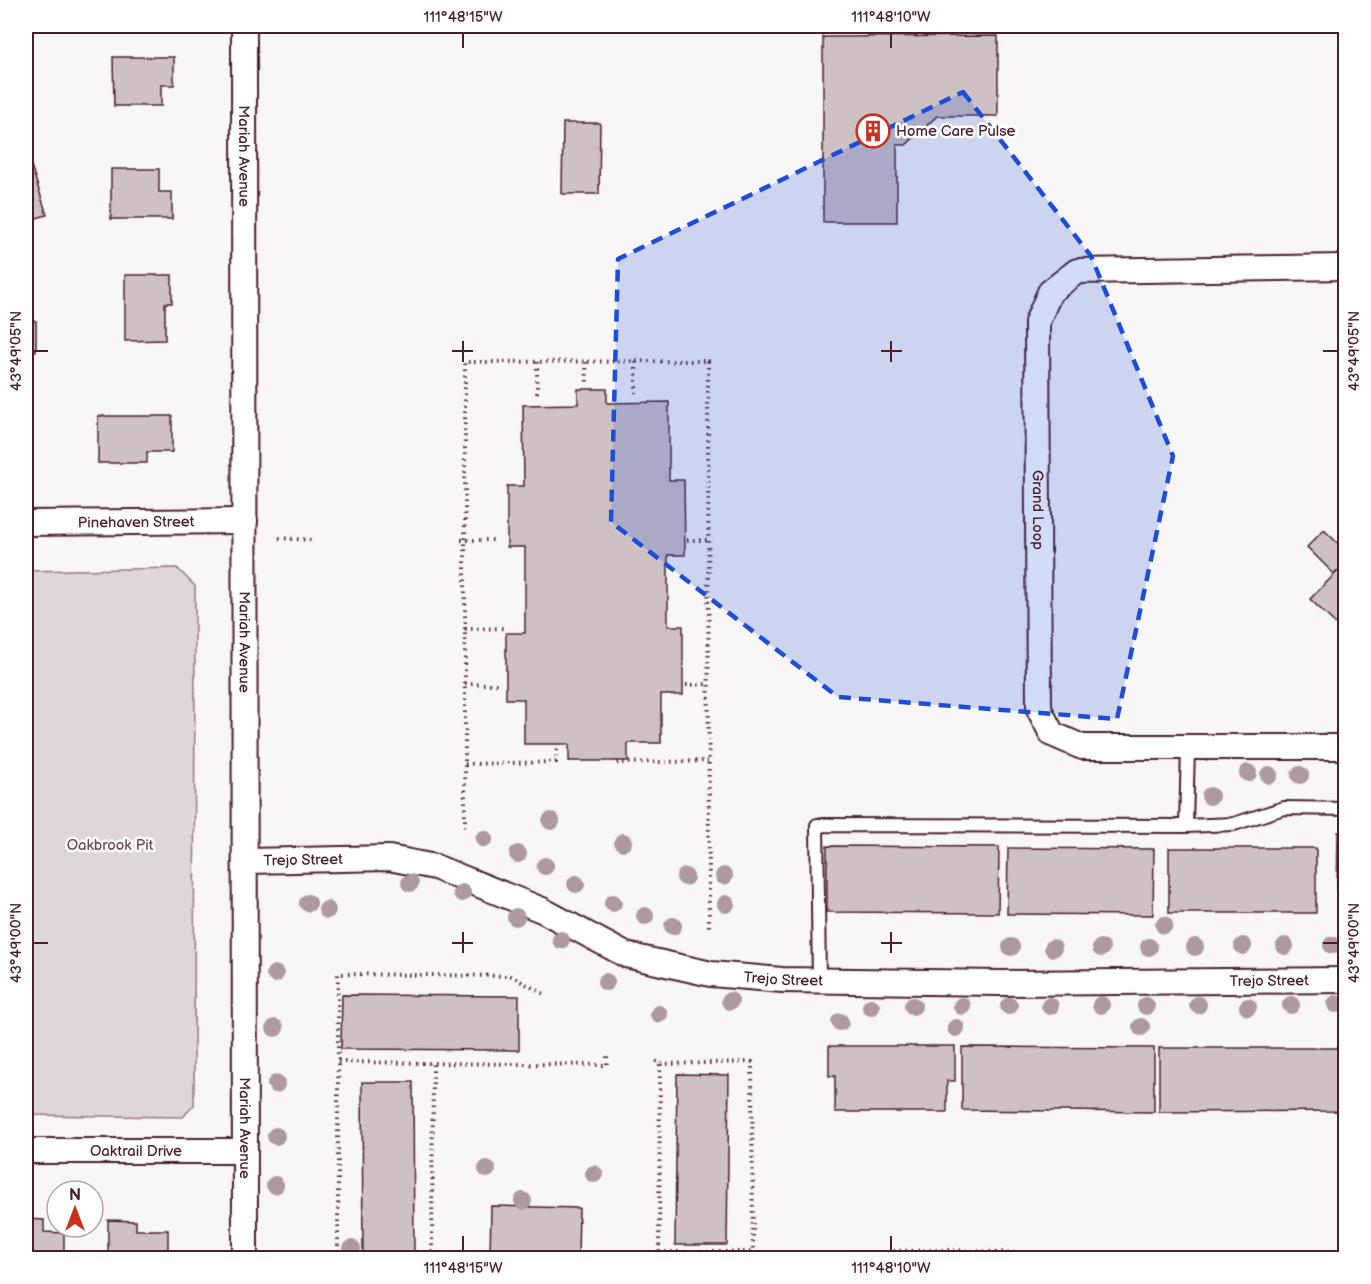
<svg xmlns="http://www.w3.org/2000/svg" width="1371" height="1284" font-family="'Balsamiq Sans',sans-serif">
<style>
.green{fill:#ded6d9;stroke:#947a82;stroke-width:1.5}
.building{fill:#cdc1c4;stroke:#4a1f2b;stroke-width:1.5}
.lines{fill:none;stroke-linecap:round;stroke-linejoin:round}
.service-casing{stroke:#4a1f2b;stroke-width:16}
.minor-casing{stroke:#4a1f2b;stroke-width:28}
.path{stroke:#4a1f2b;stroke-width:4;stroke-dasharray:1.5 4.5;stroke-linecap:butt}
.service{stroke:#fff;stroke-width:12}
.minor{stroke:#fff;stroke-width:24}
.tree{fill:#ad999e}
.marked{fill:#1d4ed8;fill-opacity:0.2;stroke:#1d4ed8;stroke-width:4.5;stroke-dasharray:12 8;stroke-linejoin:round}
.ticks{fill:none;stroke:#4a1f2b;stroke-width:2}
.labels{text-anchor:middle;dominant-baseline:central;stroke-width:5;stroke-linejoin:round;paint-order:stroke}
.poi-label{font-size:15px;fill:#4a1f2b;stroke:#fff;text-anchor:start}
.street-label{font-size:15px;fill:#4a1f2b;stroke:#fff}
.park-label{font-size:15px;fill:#6f4d56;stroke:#fff}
.neatline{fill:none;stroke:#4a1f2b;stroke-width:2}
.ticks-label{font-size:15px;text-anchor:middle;fill:#4a1f2b}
</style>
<rect width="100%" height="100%" fill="#f8f6f7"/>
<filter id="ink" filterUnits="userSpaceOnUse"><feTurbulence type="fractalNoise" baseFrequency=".0167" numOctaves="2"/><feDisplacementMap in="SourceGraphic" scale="12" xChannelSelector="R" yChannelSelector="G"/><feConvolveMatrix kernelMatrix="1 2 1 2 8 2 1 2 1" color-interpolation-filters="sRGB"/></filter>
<g filter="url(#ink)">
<path class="green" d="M 177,568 L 195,586 L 194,1105 L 183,1117 L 26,1115 L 26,571 Z"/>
<path class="building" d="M 998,36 L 998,116 L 937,116 L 906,145 L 897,145 L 897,222 L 823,222 L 823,37 Z
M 113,57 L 174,57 L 174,85 L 161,85 L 161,106 L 114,106 Z
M 563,123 L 600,123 L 599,194 L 562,194 Z
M 26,150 L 47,215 L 26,221 Z
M 111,169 L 159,169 L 159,192 L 172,192 L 172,219 L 111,219 Z
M 26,272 L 30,272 L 30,321 L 36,321 L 36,351 L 26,351 Z
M 125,275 L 172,275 L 172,303 L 165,303 L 165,340 L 125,341 Z
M 578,389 L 607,389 L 607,403 L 669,402 L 669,480 L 684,480 L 685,555 L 668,555 L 668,626 L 683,626 L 683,695 L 661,695 L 661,743 L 628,743 L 628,761 L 569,761 L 569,744 L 524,744 L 524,699 L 506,699 L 506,633 L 525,633 L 525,547 L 507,547 L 507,486 L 524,486 L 523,405 L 578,404 Z
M 26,391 L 31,391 L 31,445 L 26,444 Z
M 98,416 L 172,416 L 172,452 L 147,452 L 147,463 L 98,463 Z
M 1324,530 L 1346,551 L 1346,563 L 1334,574 L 1307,547 Z
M 1346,563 L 1346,631 L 1344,632 L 1310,599 Z
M 1338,832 L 1346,832 L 1346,893 L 1337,893 Z
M 827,846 L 999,847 L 998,913 L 827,912 Z
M 1008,848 L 1154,849 L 1153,915 L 1007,914 Z
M 1169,848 L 1316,848 L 1316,913 L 1169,913 Z
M 342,995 L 519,996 L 519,1050 L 341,1049 Z
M 829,1046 L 955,1046 L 955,1081 L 947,1081 L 947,1112 L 835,1112 L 835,1076 L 829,1076 Z
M 962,1047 L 1154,1048 L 1154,1112 L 962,1110 Z
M 1159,1048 L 1346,1048 L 1346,1111 L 1159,1112 Z
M 677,1074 L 729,1075 L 727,1245 L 675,1245 Z
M 362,1082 L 413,1082 L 414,1258 L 363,1258 Z
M 491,1206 L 579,1208 L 578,1258 L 490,1258 Z
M 26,1219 L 44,1220 L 44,1232 L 64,1233 L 64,1258 L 26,1258 Z
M 108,1220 L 136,1221 L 136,1230 L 168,1230 L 168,1258 L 108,1258 Z"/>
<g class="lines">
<g class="service-casing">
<path id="service" d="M 1188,747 L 1186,826 L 1234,824 L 1284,808 L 1346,809
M 819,980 L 817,825 L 1186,826"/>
</g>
<g class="minor-casing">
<g id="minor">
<path id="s1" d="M 244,26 L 245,1258"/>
<path id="s2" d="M 1346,267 L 1077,271 L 1050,292 L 1037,322 L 1039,709 L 1052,734 L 1082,747 L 1346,747"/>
<path id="s3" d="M 26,523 L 245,521"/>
<path id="s4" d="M 245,861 L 389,858 L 435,867 L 542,910 L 626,955 L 711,974 L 782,980 L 1000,983 L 1346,980"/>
<path id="s5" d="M 26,1151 L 245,1151"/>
</g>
</g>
<path class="path" d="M 537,362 L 537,394
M 586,362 L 587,385
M 636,362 L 636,393
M 279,538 L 312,540
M 461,540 L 495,540
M 687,540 L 708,540
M 465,629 L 507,628
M 465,684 L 500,684
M 686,685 L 708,684
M 617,763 L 708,761
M 465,764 L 556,762 L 557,747
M 465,827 L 465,362 L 708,361 L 709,928
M 656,1061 L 660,1064 L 752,1062 L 753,1258
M 338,1062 L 607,1065 L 607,1053
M 659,1252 L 753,1252
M 338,1258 L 338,974 L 511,976 L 544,994
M 432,1258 L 433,1063
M 659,1258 L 660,1064
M 877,1258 L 893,1251 L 950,1250 L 1127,1258"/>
<use href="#service" class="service"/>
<use href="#minor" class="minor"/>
</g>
<g class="tree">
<circle cx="1248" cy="773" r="9"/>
<circle cx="1269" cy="775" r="9"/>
<circle cx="1300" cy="775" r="9"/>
<circle cx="1210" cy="796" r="9"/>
<circle cx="551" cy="821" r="9"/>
<circle cx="484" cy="839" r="9"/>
<circle cx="623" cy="842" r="9"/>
<circle cx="518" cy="854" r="9"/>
<circle cx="545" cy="866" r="9"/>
<circle cx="724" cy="876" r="9"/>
<circle cx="685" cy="877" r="9"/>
<circle cx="410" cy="883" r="9"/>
<circle cx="576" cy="884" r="9"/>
<circle cx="462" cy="893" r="9"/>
<circle cx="308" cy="903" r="9"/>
<circle cx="613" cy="903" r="9"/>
<circle cx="726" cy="904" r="9"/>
<circle cx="327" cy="910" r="9"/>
<circle cx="645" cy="916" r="9"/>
<circle cx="516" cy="917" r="9"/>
<circle cx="1164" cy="925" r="9"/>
<circle cx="673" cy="926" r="9"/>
<circle cx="561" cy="940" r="9"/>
<circle cx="1332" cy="945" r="9"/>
<circle cx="1243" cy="946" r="9"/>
<circle cx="1285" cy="946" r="9"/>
<circle cx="1011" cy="947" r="9"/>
<circle cx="1149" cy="947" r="9"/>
<circle cx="1195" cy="947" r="9"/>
<circle cx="1053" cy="948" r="9"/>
<circle cx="1101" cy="948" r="9"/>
<circle cx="275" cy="974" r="9"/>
<circle cx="606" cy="982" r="9"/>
<circle cx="730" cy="1001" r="9"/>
<circle cx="1336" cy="1004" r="9"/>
<circle cx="1101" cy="1005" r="9"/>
<circle cx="1198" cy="1005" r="9"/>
<circle cx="1291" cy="1005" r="9"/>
<circle cx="913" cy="1006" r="9"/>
<circle cx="962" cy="1006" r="9"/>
<circle cx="1009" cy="1006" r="9"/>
<circle cx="1050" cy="1006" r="9"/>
<circle cx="1146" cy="1006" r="9"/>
<circle cx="871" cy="1007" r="9"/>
<circle cx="1248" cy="1007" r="9"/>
<circle cx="659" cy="1014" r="9"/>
<circle cx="840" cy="1022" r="9"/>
<circle cx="1141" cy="1027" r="9"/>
<circle cx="275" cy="1028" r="9"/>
<circle cx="956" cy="1028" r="9"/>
<circle cx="276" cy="1084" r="9"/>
<circle cx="276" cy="1136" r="9"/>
<circle cx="487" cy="1169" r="9"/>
<circle cx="594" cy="1174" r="9"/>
<circle cx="275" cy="1185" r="9"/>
<circle cx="523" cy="1201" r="9"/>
<circle cx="352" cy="1249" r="9"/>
</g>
</g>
<path class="marked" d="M 963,92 L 1091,256 L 1173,456 L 1117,719 L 838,697 L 611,522 L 618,259 Z"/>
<path class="ticks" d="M 463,33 L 463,48M 891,33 L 891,48M 463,341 L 463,362M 891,341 L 891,362M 33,351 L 48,351M 452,351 L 473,351M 881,351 L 902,351M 1323,351 L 1338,351M 463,932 L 463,953M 891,932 L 891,953M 33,943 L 48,943M 452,943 L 473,943M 881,943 L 902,943M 1323,943 L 1338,943M 463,1236 L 463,1251M 891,1236 L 891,1251"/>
<defs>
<g id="building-ring" transform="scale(1.725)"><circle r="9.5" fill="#fff" stroke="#c8321e" stroke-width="1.5"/><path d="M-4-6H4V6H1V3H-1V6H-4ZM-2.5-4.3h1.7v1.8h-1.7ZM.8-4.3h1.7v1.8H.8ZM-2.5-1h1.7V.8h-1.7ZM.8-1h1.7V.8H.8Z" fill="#c8321e"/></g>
</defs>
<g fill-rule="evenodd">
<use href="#building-ring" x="873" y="131"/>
</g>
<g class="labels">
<g class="poi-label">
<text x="896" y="131">Home Care Pulse</text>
</g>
<g class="street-label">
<text stroke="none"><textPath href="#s1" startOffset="130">Mariah Avenue</textPath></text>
<text stroke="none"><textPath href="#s2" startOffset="524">Grand Loop</textPath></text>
<text stroke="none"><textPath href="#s3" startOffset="110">Pinehaven Street</textPath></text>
<text stroke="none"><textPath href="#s1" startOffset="616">Mariah Avenue</textPath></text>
<text stroke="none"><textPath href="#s4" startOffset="58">Trejo Street</textPath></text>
<text stroke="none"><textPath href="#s4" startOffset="561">Trejo Street</textPath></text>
<text stroke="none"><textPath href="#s4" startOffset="1047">Trejo Street</textPath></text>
<text stroke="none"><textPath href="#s1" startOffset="1102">Mariah Avenue</textPath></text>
<text stroke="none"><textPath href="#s5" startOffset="110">Oaktrail Drive</textPath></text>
</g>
<g class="park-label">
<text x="110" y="845">Oakbrook Pit</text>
</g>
</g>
<rect width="1371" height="1284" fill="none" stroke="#fff" stroke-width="66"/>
<g transform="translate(75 1209)"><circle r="28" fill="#ffffff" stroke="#b7a5aa" stroke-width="1.5"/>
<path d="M0-4.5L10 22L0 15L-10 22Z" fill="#c8321e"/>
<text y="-9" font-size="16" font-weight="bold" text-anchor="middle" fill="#4a1f2b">N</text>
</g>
<rect x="33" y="33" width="1305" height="1218" class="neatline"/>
<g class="ticks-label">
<text x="463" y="22">111°48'15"W</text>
<text x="891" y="22">111°48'10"W</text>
<text transform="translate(16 351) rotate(-90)" y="5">43°49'05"N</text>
<text transform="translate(1354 351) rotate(-90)" y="5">43°49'05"N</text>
<text transform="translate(16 943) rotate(-90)" y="5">43°49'00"N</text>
<text transform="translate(1354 943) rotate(-90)" y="5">43°49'00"N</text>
<text x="463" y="1273">111°48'15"W</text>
<text x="891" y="1273">111°48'10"W</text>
</g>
</svg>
